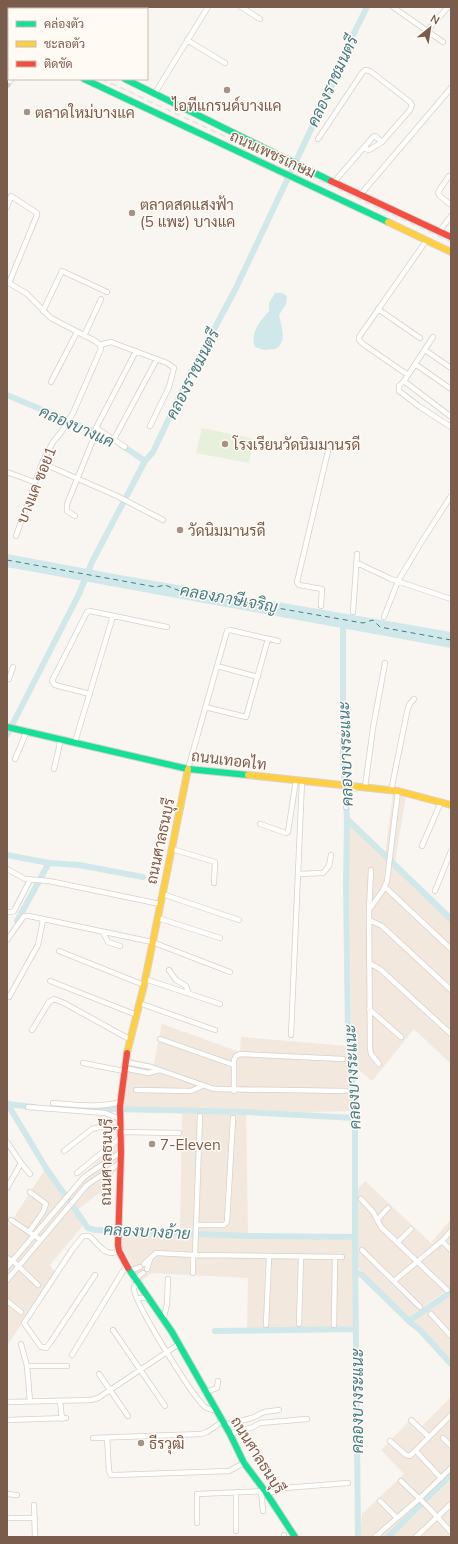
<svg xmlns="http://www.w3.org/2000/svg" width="458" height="1544" font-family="Mulish,Sarabun,sans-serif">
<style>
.residential{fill:#f2e8de}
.green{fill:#e7f0db}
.water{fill:#d0e8ea}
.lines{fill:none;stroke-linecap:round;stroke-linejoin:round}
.canal{stroke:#d0e8ea;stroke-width:6}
.ferry{stroke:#437c86;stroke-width:1;stroke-dasharray:5 4;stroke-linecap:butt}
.street-tunnel{stroke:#d9cfc7;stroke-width:4.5;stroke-dasharray:4.5 2;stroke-linecap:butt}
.street-casing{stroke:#d7d1cb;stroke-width:6}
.fast-casing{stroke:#d9d2cb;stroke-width:8}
.slow-casing{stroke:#d9d2cb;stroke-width:8}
.jam-casing{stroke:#d9d2cb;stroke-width:8}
.street{stroke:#fefefd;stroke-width:4.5}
.fast{stroke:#16e098;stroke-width:6}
.slow{stroke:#ffcf43;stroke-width:6}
.jam{stroke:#f24e42;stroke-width:6}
.rail{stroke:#e6e3e7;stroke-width:1.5;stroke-dasharray:6 4;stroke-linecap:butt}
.poi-dot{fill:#a69286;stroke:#fffaf3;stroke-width:1.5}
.labels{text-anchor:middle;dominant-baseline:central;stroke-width:3;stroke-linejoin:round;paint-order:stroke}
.poi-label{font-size:15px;fill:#7a5c4d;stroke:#fffaf3;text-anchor:start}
.street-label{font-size:15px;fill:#7a5c4d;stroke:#fffaf3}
.water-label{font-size:16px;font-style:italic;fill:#437c86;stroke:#fffaf3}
</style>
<rect width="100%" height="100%" fill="#f9f5f0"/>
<path class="residential" d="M 393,793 L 406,795 L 394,867 L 451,920 L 451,1064 L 414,1029 L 372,1081 L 352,1064 L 348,820 L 385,855 Z
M 162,1024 L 240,1052 L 241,1037 L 346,1046 L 351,1111 L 306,1112 L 124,1108 L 127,1073 L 131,1059 L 154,1064 Z
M 182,1112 L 246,1112 L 248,1236 L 353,1239 L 354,1327 L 247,1329 L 248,1278 L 152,1273 L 140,1282 L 122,1246 L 123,1231 L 180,1233 Z
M 118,1145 L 118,1170 L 104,1181 L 103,1190 L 76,1211 L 85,1223 L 50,1265 L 55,1272 L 7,1346 L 7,1224 L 9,1225 L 46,1168 L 65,1196 L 83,1175 L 108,1151 Z
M 365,1181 L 431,1243 L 451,1219 L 451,1287 L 408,1318 L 358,1268 L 357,1190 Z
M 451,1295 L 451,1363 L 414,1321 Z
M 451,1397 L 451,1476 L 424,1501 L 427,1504 L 451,1480 L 451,1537 L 391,1537 L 422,1509 L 418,1505 L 385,1537 L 360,1537 L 362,1514 L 404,1474 L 381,1450 L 413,1417 L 422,1426 Z"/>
<path class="green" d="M 202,428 L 254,439 L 249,463 L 196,453 Z"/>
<path class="water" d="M 275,293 L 282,293 L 287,296 L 286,304 L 279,315 C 281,327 288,340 276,349 L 264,350 L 255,347 C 249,334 261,320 269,311 L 269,303 Z
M 7,554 L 114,574 L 451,632 L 451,648 L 7,567 Z"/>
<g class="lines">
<path class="canal" d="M 7,395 L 107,437
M 120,444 L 145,461
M 343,621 L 343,759 L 345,790
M 7,735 L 79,594 L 92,562 L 145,461 L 153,452 L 190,374 L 235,290 L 331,87 L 354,33 L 367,7
M 346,801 L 347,819 L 346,885 L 348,1033 L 355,1118 L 355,1248 L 358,1537
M 347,819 L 451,919
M 7,855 L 49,863 L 79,865 L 143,877
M 17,921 L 49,863
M 7,1103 L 46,1168 L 88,1228 L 95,1230 L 248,1236 L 355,1237
M 7,1104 L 34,1107
M 71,1108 L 246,1112 L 355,1118
M 355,1272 L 362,1275 L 411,1323 L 420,1330 L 451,1364
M 409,1321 L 451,1292
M 215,1331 L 356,1329
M 388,1537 L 451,1475"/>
<path class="ferry" d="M 7,560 L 156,587 L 165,585 L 180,591 L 363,623 L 373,620 L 380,627 L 451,640"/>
<path class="street-tunnel" d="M 7,87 L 10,81"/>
<g class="street-casing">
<path id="street" d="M 241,7 L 260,19
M 393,7 L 443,42
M 43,9 L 44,7
M 108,9 L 109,7
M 119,9 L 121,7
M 427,31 L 448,7
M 187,40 L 225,63
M 10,81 L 11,79
M 155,93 L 208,7
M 318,139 L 362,73 L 365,70 L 370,71 L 410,102 L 412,105 L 410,110 L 382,142 L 375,136 L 373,137 L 334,182
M 363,148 L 369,150 L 382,142
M 449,176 L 440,189 L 438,193 L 440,196 L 451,205
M 361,194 L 451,88
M 7,207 L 11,196 L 37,213 L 37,215 L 9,283
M 439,232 L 451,216
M 7,282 L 26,293 L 51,318 L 95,341 L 100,345 L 101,349 L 73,413 L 62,431 L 53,442 L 42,463 L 16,536
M 378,309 L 420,338
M 43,311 L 62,271 L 107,292
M 84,336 L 101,299
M 433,337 L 404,381 L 450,416
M 100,345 L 111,342 L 167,363 L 174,368 L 169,387 L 150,426
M 425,350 L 451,368
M 415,364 L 451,389
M 408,375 L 363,344 L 359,340 L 359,337 L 426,241
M 404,381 L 399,386 L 399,391 L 420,407 L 451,427
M 51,382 L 77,332
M 114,439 L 157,359
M 125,447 L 96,428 L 136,351
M 42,463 L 117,496 L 163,520
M 7,472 L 34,482
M 75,516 L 67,511 L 67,504 L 95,435
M 357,563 L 391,579 L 451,599
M 321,606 L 322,589 L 299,585 L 297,582 L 328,451
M 353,612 L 357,554
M 384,617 L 398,581 L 424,538 L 451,496
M 217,666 L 258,677
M 7,679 L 9,679 L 13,667
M 90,694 L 55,685 L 52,681 L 87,612 L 90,611 L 167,627
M 205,707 L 246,717 L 268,639
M 75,742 L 113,616
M 15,759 L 27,731
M 54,769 L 61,739
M 188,769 L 227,631 L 230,630 L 278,641
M 365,787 L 373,728 L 385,663
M 391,791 L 407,712 L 409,705 L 414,699
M 346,807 L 347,790 L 356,788
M 260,824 L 286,833 L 288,832 L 296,780
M 422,846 L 441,802
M 172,849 L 215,862 L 214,883
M 7,869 L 25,879 L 49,881 L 160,904
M 298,874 L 323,873 L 329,866 L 331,855
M 385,887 L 451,949
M 435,891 L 451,851
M 162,894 L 239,920
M 369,910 L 371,870
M 7,912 L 11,912 L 14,911 L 30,880
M 158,918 L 220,938
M 369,920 L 382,926 L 451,990
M 103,932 L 108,942 L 120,946
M 7,940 L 24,916 L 29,916 L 152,942 L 230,972
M 59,951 L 144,985
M 369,963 L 380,969 L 451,1034
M 169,970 L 176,980 L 186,986 L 189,994
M 145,979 L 220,1004
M 50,981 L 137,1015
M 9,997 L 38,945 L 43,920
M 139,1003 L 215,1030
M 369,1009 L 401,1037
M 32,1030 L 49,1002 L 54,999 L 64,1003 L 131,1040
M 291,1035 L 302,781
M 160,1039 L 234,1065
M 125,1062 L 151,1067 L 214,1089 L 346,1091
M 83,1063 L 124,1071
M 379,1064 L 371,1054 L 370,1048 L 369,910 L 383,890 L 387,881 L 398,791
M 124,1068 L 148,1073 L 159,1070
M 136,1090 L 191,1091 L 202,1086
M 234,1091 L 234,1060 L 236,1056 L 240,1054 L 343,1059
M 53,1103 C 75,1105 99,1108 121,1102
M 28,1107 L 105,1113 L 120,1119
M 120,1132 L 179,1133
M 7,1142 L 21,1163 L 7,1188
M 64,1151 L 92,1129 L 99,1127 L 120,1128
M 21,1163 L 30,1174
M 77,1173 L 120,1138
M 361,1199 L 373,1212 L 381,1227 L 447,1290
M 11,1220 L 41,1240
M 377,1220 L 388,1208
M 196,1225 L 224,1225 L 227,1222 L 233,1118
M 29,1232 L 43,1212 L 46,1204 L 30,1192
M 442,1241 L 451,1250
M 397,1243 L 411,1229
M 362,1250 L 420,1307
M 193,1255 L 193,1273
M 195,1255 L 200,1116
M 7,1258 L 13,1261 L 38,1285
M 144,1264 L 156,1253 L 195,1255 L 342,1257
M 7,1267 L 84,1177 L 121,1152
M 147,1269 L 150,1259
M 129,1271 L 140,1267
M 95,1275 L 50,1343 L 46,1348 L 41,1347 L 24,1323 L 72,1250 L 83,1236 L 89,1236 C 100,1244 104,1258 119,1251
M 134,1279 L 143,1273
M 7,1280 L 87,1185 L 120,1163
M 394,1281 L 442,1241 L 451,1231
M 138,1284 L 134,1287 C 131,1299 190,1391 202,1404 C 205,1408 210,1410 215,1410
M 137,1298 L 148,1298
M 7,1301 L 21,1312
M 431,1314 L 451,1336
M 163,1321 L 167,1304 L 168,1279
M 299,1324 L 301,1257
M 266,1325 L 269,1257
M 334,1325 L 335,1257
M 113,1330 L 165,1406
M 21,1344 L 27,1366 L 30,1401
M 72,1355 L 126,1266
M 27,1366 L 67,1366
M 99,1374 L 128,1416
M 206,1392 L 217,1388 L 218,1381
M 60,1401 L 62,1419
M 7,1402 L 91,1400 L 98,1398 L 179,1344
M 7,1420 L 66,1418
M 411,1420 L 429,1437
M 224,1425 L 252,1418 L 264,1412 L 279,1410
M 230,1434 L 253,1427 L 260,1423 L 307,1419
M 93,1438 L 201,1434 L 207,1432 L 222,1422
M 107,1438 L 109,1471 L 111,1475 L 115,1475 L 229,1471 L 244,1463
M 443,1438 L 451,1446
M 390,1441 L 406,1455 L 410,1456 L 451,1415
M 416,1451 L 441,1478
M 401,1481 L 427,1506 L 451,1532
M 261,1491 L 263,1511
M 236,1493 L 236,1531
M 7,1494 L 17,1495
M 267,1494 L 284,1488 L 348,1483
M 380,1501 L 397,1518
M 34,1505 L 35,1537
M 7,1518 L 35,1518
M 197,1523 L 197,1494 L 265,1491
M 284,1535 L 284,1537
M 375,1537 L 419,1499 L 451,1468
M 416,1537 L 451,1504"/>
</g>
<g class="fast-casing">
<path id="fast" d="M 7,42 L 9,43
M 84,79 L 388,222
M 125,79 L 331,181
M 7,727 L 188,769 L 248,775
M 128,1268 L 172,1332 L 230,1434 L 244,1463 L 265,1491 L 295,1537"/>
</g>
<g class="slow-casing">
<path id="slow" d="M 388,222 L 451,252
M 248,775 L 398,791 L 451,805
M 127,1053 L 144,985 L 188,769"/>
</g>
<g class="jam-casing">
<path id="jam" d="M 7,25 L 9,26
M 331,181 L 451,237
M 127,1053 L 120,1106 L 121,1152 L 118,1245 L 119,1251 L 128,1268"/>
</g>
<use href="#street" class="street"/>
<use href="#fast" class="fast"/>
<use href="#slow" class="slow"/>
<use href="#jam" class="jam"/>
<path class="rail" d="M 7,29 L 9,30
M 102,79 L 451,242"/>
</g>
<g class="poi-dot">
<circle cx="227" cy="90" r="4"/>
<circle cx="27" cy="112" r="4"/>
<circle cx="132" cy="213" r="4"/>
<circle cx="225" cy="444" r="4"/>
<circle cx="180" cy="530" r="4"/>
<circle cx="152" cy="1144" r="4"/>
<circle cx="141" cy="1443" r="4"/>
</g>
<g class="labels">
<g class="poi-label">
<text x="227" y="105" text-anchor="middle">ไอทีแกรนด์บางแค</text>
<text x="35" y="112">ตลาดใหม่บางแค</text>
<text x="140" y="204">ตลาดสดแสงฟ้า<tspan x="140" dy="17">(5 แพะ) บางแค</tspan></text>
<text x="233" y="444">โรงเรียนวัดนิมมานรดี</text>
<text x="188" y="530">วัดนิมมานรดี</text>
<text x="160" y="1144">7-Eleven</text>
<text x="149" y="1443">ธีรวุฒิ</text>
</g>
<g class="street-label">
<text transform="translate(273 154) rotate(25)">ถนนเพชรเกษม</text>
<text transform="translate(36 485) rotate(-68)">บางแค ซอย1</text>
<text transform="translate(229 760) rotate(7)">ถนนเทอดไท</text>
<text transform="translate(160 841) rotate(-78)">ถนนศาลธนบุรี</text>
<text transform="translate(106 1162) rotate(-89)">ถนนศาลธนบุรี</text>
<text transform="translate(258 1455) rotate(58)">ถนนศาลธนบุรี</text>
</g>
<g class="water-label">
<text transform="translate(332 81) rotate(-65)">คลองราชมนตรี</text>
<text transform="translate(192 374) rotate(-63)">คลองราชมนตรี</text>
<text transform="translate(77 426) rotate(24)">คลองบางแค</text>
<text transform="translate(229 598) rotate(10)">คลองภาษีเจริญ</text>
<text transform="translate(345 754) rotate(-92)">คลองบางระแนะ</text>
<text transform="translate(352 1077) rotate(-93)">คลองบางระแนะ</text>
<text transform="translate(147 1231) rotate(3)">คลองบางอ้าย</text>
<text transform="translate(357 1401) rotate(-90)">คลองบางระแนะ</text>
</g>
</g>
<rect width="458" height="1544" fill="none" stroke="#7a5c4d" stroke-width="16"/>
<rect x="8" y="8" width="140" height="72" fill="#fffaf3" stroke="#cabbb1"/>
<rect x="16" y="21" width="20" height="6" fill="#16e098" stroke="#cabbb1"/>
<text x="44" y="28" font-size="12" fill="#7a5c4d">คล่องตัว</text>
<rect x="16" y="41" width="20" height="6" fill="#ffcf43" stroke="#cabbb1"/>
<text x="44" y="48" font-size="12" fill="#7a5c4d">ชะลอตัว</text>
<rect x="16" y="61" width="20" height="6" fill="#f24e42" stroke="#cabbb1"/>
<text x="44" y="68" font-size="12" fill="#7a5c4d">ติดขัด</text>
<g transform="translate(430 28) rotate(30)" stroke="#fffaf3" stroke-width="3" paint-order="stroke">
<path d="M0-3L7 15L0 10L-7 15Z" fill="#7a5c4d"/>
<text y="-6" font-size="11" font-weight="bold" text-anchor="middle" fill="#7a5c4d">N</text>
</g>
</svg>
